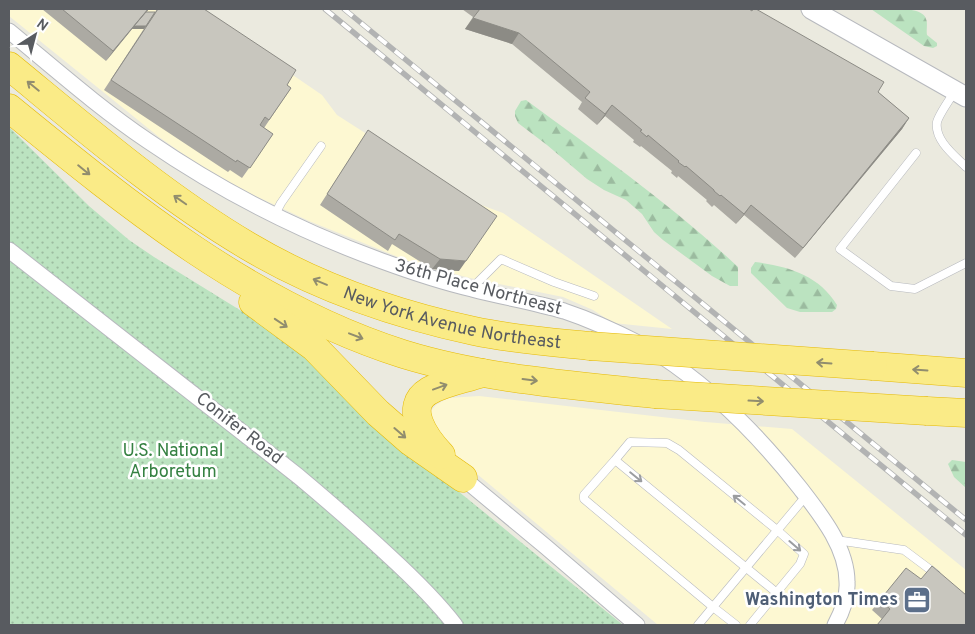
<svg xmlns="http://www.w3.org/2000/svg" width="975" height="634" font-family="Overpass,sans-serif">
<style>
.commercial{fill:#fdf8d2}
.forest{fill:url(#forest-firs)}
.park{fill:url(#park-dots)}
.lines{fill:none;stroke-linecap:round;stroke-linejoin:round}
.service-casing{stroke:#b7b9be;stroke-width:9}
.minor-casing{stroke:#b7b9be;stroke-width:17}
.tertiary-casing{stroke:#b7b9be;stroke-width:21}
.motorway-casing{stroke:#e5b905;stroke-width:29}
.service{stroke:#fff;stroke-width:8}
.minor{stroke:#fff;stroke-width:15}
.tertiary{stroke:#fff;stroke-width:19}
.motorway{stroke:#faeb87;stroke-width:28}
.rail-casing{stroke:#b2b3b3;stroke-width:5.5}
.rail{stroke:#fff;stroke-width:4;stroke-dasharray:11;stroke-linecap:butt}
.motorway-bridge-casing{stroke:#e5b905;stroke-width:29;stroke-linecap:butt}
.motorway-bridge{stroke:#faeb87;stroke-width:28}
.wall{fill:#acaaa3}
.shaded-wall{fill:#8c8b85}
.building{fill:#c8c6be;stroke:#8c8b85}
.oneway{stroke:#918d6e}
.oneway2{stroke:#9b9da0}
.labels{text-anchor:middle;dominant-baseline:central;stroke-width:5;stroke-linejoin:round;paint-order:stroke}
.street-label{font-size:18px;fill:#585b60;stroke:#fff}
.park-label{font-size:18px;fill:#358142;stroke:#fff}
.service-label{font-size:18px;font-weight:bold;fill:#4e5e75;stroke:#fff;text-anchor:end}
</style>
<defs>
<pattern id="forest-firs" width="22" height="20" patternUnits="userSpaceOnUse" patternTransform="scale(1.25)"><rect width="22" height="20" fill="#bbe3c0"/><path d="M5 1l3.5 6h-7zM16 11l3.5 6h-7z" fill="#9bbb9f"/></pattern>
<pattern id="park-dots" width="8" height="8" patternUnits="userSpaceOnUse" patternTransform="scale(1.25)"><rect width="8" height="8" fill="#bbe3c0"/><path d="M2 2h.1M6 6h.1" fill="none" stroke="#9bbb9f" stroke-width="1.8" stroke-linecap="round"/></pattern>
</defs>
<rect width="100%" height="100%" fill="#ebeadf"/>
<path class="commercial" d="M 9,9 L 196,9 L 322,95 L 337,115 L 473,202 L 503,213 L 672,329 L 613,323 L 593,310 L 563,297 L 470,278 L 413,263 L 309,221 L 247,192 L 196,163 L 159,137 L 9,16 Z
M 479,396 L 705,422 L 792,429 L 966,570 L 966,625 L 658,625 L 453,454 L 433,425 L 430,412 L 436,405 L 448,398 Z"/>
<path class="forest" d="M 871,9 C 883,9 923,5 926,19 C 928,23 926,30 927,35 L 937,43 L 937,46 L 933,48 L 924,46 Z
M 526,100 C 598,153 672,205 738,267 L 738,286 L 730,286 L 712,276 L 663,240 L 654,232 L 642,214 L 626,200 L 604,190 L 587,179 L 547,145 L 518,123 L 515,116 L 515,111 L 521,101 Z
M 755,262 C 787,266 819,275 837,305 L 836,309 L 832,312 L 800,312 L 787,308 L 751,273 L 751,268 Z
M 952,460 L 966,462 L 966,488 L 954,477 L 948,464 Z"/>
<path class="park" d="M 9,127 L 89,206 L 129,240 L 154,257 L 274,331 L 300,351 L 437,474 L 623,625 L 9,625 Z"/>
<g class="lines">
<g class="service-casing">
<path id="service" d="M 955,91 C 950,99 939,114 937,122 C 934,140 955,156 966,167
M 916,153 L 840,249 L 891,286 L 915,289 L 966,263
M 274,216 L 281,203 L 321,146
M 471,289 L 501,259 L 554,282 L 594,296
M 615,460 L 584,495 L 584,499 L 713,607 L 698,625
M 836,540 L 904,550 L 936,574
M 736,625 L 713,607 L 806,496
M 750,625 L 800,564 L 804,554 L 777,530 L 679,450 L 667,443 L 630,442 L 615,460 L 777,593"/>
</g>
<g class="minor-casing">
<path id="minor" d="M 9,31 C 54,68 99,108 148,141 C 221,191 299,231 382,261 C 412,272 442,282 472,289 C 502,297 534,302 564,311 C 591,320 615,331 640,344
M 9,250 L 298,476 C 329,502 359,528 388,555 C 412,577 435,599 455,625
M 660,355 C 715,391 760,437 800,488 C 820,514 847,547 847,582 C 848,597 842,612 835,625
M 463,478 L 546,547 L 637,625"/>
</g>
<g class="tertiary-casing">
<path id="tertiary" d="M 811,9 L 966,97"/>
</g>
<g class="motorway-casing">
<g id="motorway">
<path id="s1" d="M 9,66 C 86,129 162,195 248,246 C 317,287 395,314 474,331 C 512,339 551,342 590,346"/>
<path d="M 9,108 C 129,206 252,306 403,354 C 484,379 571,385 655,394"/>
<path d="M 253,302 L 314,347 L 378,413 L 410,441 L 463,478"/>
<path d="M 873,366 L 966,373"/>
<path d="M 927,411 L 966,413"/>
<path d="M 441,455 C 426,439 402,407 429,391 C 445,382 465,379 482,373"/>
</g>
</g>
<use href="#service" class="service"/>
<use href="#minor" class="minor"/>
<use href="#tertiary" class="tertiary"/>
<use href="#motorway" class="motorway"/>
<g class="rail-casing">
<path id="rail" d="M 325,9 L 966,535
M 344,9 L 966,520"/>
</g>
<use href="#rail" class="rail"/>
<g class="motorway-bridge-casing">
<path id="motorway-bridge" d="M 590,346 L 873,366
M 655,394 L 927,411"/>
</g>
<use href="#motorway-bridge" class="motorway-bridge"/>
</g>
<path class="wall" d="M 42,9 L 149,9 L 146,12 L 155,12 L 157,9 L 204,9 L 287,85 L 291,88 L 264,128 L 273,134 L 242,178 L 230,170 L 228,172 L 104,90 L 145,27 L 144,29 L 132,29 L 106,61 Z
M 462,9 L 749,9 L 878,92 L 909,118 L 902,129 L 795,258 L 744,215 L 736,224 L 714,205 L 712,207 L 706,201 L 707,200 L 678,176 L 677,178 L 671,173 L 672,171 L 641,146 L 640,147 L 633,142 L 634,140 L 605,116 L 597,125 L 578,109 L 582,102 L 512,44 L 465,29 L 473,17 Z
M 368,130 L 459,271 L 432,269 L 392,244 L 388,251 L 320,205 Z
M 921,579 L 882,619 L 872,610 L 880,600 Z"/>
<path class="shaded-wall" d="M 148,9 L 149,9 L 135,26 L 146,26 L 144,29 L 132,29 L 106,61 L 113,51 Z
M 473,18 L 519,33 L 512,44 L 465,29 Z
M 612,105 L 605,116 L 597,125 L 605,114 Z
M 909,118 L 902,129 L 795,258 L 803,248 Z
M 751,205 L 744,215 L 736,224 L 744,214 Z
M 440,259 L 466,261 L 459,271 L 432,269 Z"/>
<path class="building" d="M 62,9 L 148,9 L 113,51 Z
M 158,9 L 204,9 L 296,70 L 287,85 L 291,88 L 269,120 L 265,117 L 260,125 L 273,134 L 250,168 L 237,160 L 236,162 L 111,80 Z
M 480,9 L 749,9 L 752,11 L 753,9 L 756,9 L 884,82 L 878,92 L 909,118 L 803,248 L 751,205 L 744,214 L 721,195 L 720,196 L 714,191 L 714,190 L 686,166 L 685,167 L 678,162 L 679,161 L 648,135 L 647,137 L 640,131 L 642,130 L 612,105 L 605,114 L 585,98 L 590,92 L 519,33 L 473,18 Z
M 146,12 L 155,12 L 146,26 L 134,26 Z
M 368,130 L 497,216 L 466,261 L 440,259 L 399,234 L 395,240 L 327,194 Z
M 932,566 L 966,595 L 966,625 L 877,625 L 890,609 L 880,600 L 906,568 L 921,579 Z"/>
<defs><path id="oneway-shaft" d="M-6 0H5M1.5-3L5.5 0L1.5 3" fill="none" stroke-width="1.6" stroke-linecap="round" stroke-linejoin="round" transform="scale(1.25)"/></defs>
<g class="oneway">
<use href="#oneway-shaft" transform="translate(33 86) rotate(-141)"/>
<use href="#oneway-shaft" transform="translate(84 170) rotate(39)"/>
<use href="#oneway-shaft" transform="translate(180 200) rotate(-145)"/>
<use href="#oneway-shaft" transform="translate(320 282) rotate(-157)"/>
<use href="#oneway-shaft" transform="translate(281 323) rotate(34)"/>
<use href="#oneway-shaft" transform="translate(356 336) rotate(21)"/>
<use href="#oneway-shaft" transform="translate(824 363) rotate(-176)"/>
<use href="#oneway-shaft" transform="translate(920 370) rotate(-176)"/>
<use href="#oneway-shaft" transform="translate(530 380) rotate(7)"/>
<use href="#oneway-shaft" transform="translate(440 387) rotate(-20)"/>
<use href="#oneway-shaft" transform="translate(756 401) rotate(3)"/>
<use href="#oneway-shaft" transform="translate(400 433) rotate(41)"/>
</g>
<g class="oneway2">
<use href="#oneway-shaft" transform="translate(636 477) rotate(39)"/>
<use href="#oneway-shaft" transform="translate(739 500) rotate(-141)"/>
<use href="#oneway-shaft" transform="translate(795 546) rotate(41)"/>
</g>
<defs>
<g id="office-square" transform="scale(1.4375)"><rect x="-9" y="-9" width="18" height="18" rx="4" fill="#5c6f8a" stroke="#fff"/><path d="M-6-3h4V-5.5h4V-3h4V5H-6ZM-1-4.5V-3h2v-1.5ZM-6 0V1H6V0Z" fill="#fff"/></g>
</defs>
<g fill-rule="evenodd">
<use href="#office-square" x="917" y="600"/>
</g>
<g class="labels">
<g class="street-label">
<text transform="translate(478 288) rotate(15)">36th Place Northeast</text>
<text stroke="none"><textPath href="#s1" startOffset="518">New York Avenue Northeast</textPath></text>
<text transform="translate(239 429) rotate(38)">Conifer Road</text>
</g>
<g class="park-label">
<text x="173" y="451">U.S. National<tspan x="173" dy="21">Arboretum</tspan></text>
</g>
<g class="service-label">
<text x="898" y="600">Washington Times</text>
</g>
</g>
<rect width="975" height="634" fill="none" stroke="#585b60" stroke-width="20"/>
<g transform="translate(35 35) rotate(36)" stroke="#ffffff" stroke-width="4" paint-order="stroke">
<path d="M0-4L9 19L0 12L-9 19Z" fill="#585b60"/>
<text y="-8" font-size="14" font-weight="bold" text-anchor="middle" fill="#585b60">N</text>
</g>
</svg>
